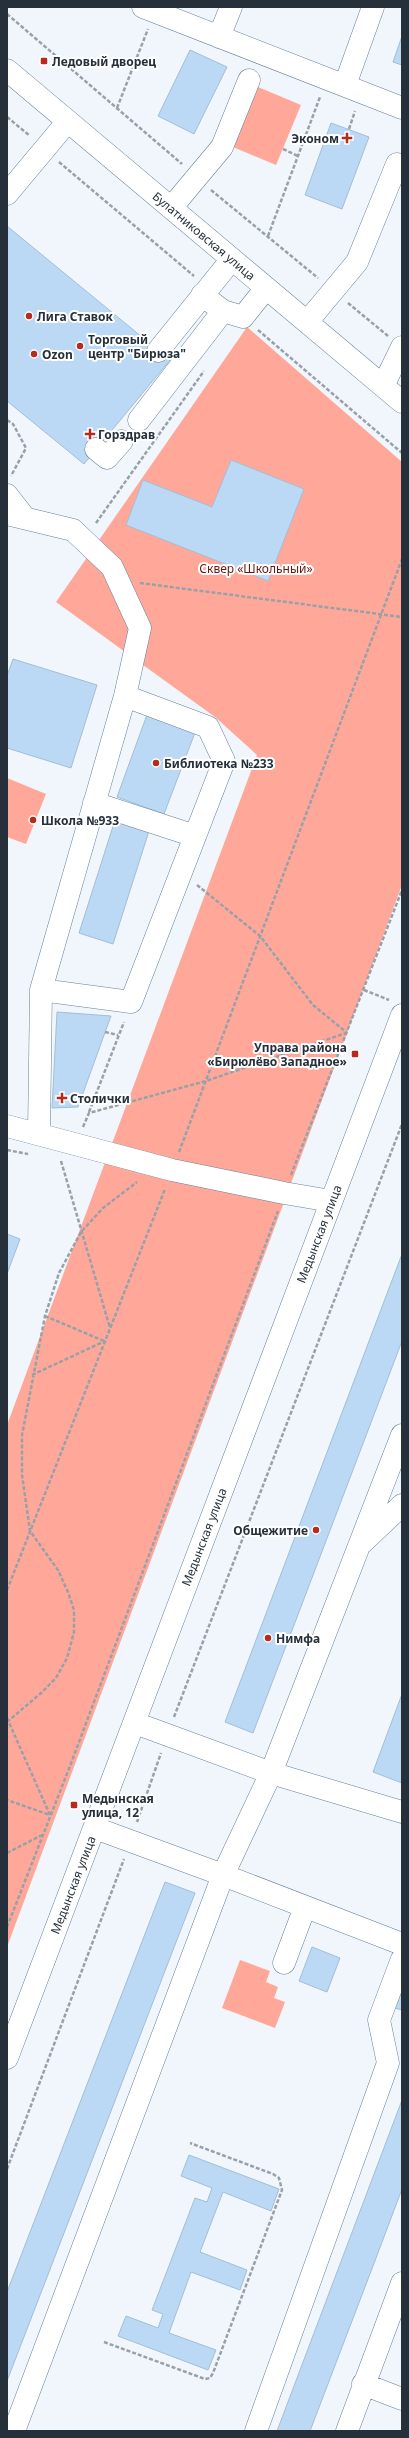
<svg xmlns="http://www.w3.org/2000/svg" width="409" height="2438" font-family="'Noto Sans',sans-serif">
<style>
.green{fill:#ffa899}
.building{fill:#bbd9f4;stroke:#a1bed8}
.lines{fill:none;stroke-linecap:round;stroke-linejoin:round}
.minor-casing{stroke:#67829b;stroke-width:23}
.path{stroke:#98a0a8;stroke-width:2.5;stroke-dasharray:4 2;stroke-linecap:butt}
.minor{stroke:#fff;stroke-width:22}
.poi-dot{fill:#b82b1b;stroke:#fff;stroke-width:1.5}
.labels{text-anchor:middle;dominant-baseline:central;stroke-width:4;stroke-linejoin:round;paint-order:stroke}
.poi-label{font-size:12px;font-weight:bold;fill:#25303b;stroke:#fff;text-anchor:start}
.street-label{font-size:12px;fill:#25303b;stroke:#fff}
.park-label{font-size:12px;fill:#6d150b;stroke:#fff}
</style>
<rect width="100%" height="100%" fill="#f0f6fc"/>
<path class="green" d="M 258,87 L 301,105 L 276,165 L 233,147 Z
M 247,327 L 402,462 L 402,885 L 7,1947 L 7,1425 L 257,755 L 215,717 L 56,602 Z
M 7,778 L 46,794 L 26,844 L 7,837 Z
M 240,1960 L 270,1971 L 266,1982 L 278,1987 L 274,1998 L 285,2002 L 275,2028 L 222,2008 Z"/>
<path class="building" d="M 402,36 L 402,65 L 393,62 Z
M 190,50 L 227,67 L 194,134 L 158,116 Z
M 331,123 L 369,137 L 342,209 L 305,195 Z
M 7,226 L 170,360 L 84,464 L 7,401 Z
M 231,460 L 304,489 L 268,581 L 126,525 L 143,480 L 212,507 Z
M 13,659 L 97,685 L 71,768 L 7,748 L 7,676 Z
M 148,712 L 196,730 L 164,814 L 117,797 Z
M 115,820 L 149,831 L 113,944 L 79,933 Z
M 57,1012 L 111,1016 L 78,1107 L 52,1108 Z
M 7,1234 L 20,1239 L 7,1274 Z
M 402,1254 L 402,1341 L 253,1733 L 225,1722 Z
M 402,1694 L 402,1783 L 373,1772 Z
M 165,1882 L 195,1893 L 7,2381 L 7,2292 Z
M 312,1947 L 340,1958 L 327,1992 L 299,1981 Z
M 402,1987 L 402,2010 L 395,2008 Z
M 402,2100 L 402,2189 L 373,2266 L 310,2431 L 277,2431 Z
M 189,2155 L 279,2189 L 271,2211 L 223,2192 L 200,2252 L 247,2270 L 240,2290 L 191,2272 L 169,2333 L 216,2350 L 208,2370 L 118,2336 L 126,2316 L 158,2328 L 163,2314 L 152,2310 L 195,2198 L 207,2202 L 212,2188 L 181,2176 Z"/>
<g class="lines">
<g class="minor-casing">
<path id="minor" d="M 143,7 L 402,108
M 219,37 L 231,7
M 7,70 L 402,402
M 345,85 L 373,7
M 7,194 L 68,121
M 171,208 L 222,147 L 249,80
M 223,311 L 243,317 L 266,288
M 307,322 L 357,262 L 397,164
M 158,351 L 232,259
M 383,386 L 402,347
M 139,420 L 223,311 L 202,295
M 96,449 L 107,458 L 122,441
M 7,495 L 25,518
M 7,514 L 73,530 L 112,567 L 140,628 L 125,696 L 41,990 L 39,1133
M 94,803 L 195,836
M 41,990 L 131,1002 L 224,761 L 208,727 L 125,696
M 7,1126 L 172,1170 L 284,1193 L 331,1201
M 402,1435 L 271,1773 L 223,1875 L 402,1944
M 363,1542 L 402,1505
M 135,1723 L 271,1773 L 402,1812
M 284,1963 L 305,1907
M 7,2058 L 402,1015
M 363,2384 L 402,2399
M 14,2431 L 223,1875 L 95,1828
M 256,2431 L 388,2063 L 379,2020 L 402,1959
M 347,2431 L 402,2283"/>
</g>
<path class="path" d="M 7,14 L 182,164
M 117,108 L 148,29
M 7,117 L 30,136
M 349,129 L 355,111
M 283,149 L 298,156
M 59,162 L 194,276
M 211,190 L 318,278
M 268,236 L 320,97
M 348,303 L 388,336
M 258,330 L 402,453
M 7,420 L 13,424 L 26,448 L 11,476
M 96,523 L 204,371
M 140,583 L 402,617
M 197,885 L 260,936 L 313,1005 L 346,1032
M 364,990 L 389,1000
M 105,1032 L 118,1035
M 89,1112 L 124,1022
M 83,1127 L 89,1113 L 206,1081 L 346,1033
M 7,1150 L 28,1154
M 179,1152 L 402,559
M 61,1161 L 110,1328
M 291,1175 L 402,890
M 45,1316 L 104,1341
M 32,1375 L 105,1341
M 7,1590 L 165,1189
M 174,1717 L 402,1124
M 7,1718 L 50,1815 L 7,1800
M 7,1722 L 40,1694 L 56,1678 L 67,1658 L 74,1632 L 74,1610 L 68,1592 L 58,1570 L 30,1531 L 22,1475 L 22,1435 L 45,1316 L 59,1273 L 81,1232 L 103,1208 L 137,1182
M 137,1822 L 161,1753
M 7,1853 L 42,1835
M 7,1927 L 70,1766 L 278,1211
M 7,2169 L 124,1859
M 104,2342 L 205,2379 L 210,2378 L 213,2373 L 282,2190 L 279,2178 L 273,2174 L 190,2143"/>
<use href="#minor" class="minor"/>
</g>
<g class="poi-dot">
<rect x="40" y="57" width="8" height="8" rx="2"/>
<path d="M345 132h4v4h4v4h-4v4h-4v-4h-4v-4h4z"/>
<circle cx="29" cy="316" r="4"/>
<circle cx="80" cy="346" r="4"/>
<circle cx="34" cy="354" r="4"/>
<path d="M88 428h4v4h4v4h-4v4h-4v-4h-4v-4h4z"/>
<circle cx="156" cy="763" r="4"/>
<circle cx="33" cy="820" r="4"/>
<rect x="351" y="1050" width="8" height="8" rx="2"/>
<path d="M60 1092h4v4h4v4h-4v4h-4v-4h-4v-4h4z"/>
<circle cx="316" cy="1530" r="4"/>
<circle cx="268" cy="1638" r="4"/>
<rect x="70" y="1801" width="8" height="8" rx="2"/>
</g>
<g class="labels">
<g class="poi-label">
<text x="52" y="61">Ледовый дворец</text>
<text x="339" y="138" text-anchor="end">Эконом</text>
<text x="37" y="316">Лига Ставок</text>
<text x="88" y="339">Торговый<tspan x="88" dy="14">центр "Бирюза"</tspan></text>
<text x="42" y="354">Ozon</text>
<text x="98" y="434">Горздрав</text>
<text x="164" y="763">Библиотека №233</text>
<text x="41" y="820">Школа №933</text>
<text x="347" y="1047" text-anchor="end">Управа района<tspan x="347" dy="14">«Бирюлёво Западное»</tspan></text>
<text x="70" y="1098">Столички</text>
<text x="308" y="1530" text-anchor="end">Общежитие</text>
<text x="276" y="1638">Нимфа</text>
<text x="82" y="1798">Медынская<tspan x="82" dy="14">улица, 12</tspan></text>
</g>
<g class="street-label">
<text transform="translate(204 236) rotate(40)">Булатниковская улица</text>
<text transform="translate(319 1234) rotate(-69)">Медынская улица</text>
<text transform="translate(204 1537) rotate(-69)">Медынская улица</text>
<text transform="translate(73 1885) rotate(-69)">Медынская улица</text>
</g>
<g class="park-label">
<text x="256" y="568">Сквер «Школьный»</text>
</g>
</g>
<rect width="409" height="2438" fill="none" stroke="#25303b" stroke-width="16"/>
</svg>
